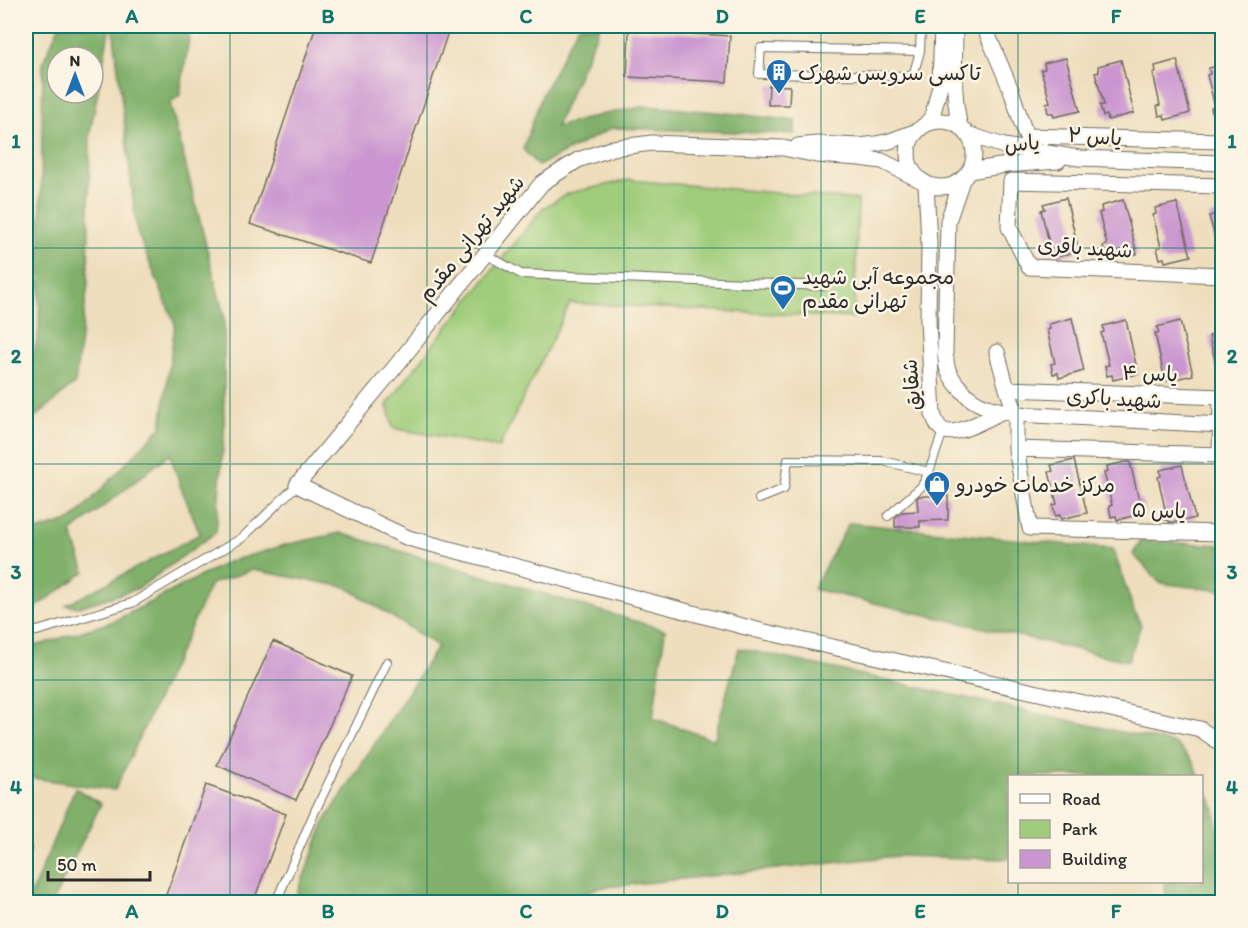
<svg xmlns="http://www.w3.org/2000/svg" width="1248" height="928" font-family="Itim,'Playpen Sans Arabic',sans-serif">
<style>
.green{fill:#a0cd7b;stroke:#667c53;stroke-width:1.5}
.forest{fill:#80b06b;stroke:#566e4b;stroke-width:1.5;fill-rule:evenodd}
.building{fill:#ca95d0}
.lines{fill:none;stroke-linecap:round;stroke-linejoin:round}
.service-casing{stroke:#6f6a5e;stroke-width:10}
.minor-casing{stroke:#6f6a5e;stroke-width:17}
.service{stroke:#fff;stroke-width:8}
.minor{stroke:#fff;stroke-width:15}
.grid{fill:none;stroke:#0f766e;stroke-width:1.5;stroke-opacity:0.55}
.labels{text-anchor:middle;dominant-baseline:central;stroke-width:5;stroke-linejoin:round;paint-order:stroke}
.poi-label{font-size:21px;fill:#2b2b2b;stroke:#fcf5e5;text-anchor:start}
.street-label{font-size:21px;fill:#2b2b2b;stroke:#fcf5e5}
.neatline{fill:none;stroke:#0f766e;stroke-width:2}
.grid-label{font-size:20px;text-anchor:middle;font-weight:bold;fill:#0f766e}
</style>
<rect width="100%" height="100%" fill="#fcf5e5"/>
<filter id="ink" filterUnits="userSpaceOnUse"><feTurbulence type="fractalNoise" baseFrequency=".0167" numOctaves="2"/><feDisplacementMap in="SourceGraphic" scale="12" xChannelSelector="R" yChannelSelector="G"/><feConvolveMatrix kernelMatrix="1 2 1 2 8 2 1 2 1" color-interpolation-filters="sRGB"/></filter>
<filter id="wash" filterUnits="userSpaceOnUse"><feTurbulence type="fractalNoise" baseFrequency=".008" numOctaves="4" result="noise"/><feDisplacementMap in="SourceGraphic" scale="24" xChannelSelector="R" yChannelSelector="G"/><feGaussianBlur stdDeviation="1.35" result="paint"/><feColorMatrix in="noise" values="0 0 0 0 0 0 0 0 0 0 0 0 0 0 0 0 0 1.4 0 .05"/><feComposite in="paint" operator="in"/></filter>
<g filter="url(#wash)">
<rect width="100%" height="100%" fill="#eedebd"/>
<path class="green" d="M 629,180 L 858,200 L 854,318 L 570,303 L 499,447 L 393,428 L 387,405 L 442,333 L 543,208 L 569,193 Z"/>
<path class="forest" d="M 59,26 L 110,26 L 90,133 L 88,284 L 75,383 L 38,415 L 26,419 L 26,387 L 39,330 L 43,62 ZM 57,57 L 93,57 L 93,93 L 57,93 Z
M 113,26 L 191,26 L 180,95 L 170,103 L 224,316 L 224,435 L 216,532 L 139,588 L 79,607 L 66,605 L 200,534 L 180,485 L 170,454 L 71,532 L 85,572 L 32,610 L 26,611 L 26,534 L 72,520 L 161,427 L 175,324 L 137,232 Z
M 578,26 L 600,26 L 556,127 L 604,114 L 647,106 L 727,113 L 795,121 L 795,134 L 612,128 L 538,166 L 523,149 L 542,95 Z
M 849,523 L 1113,549 L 1134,611 L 1141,625 L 1128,661 L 813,589 Z
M 340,533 L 665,630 L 653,718 L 714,740 L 739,648 L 1176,744 L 1193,762 L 1199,776 L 1010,776 L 1009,859 L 897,856 L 597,888 L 565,902 L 294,902 L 325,821 L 438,646 L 346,587 L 252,570 L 211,584 L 115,790 L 26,777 L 26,645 L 39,645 L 114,621 L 228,562 L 285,545 Z
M 1141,541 L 1222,545 L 1222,591 L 1160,583 L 1133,554 Z
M 1202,781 L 1215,810 L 1222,880 L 1222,902 L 1166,902 L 1165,882 L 1202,882 Z
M 75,788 L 101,804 L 52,902 L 28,902 Z"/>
<g id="blocks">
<path class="building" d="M 316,26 L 450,26 L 371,263 L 250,224 Z
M 629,30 L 730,36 L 727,82 L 627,77 Z
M 1066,58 L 1080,111 L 1054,117 L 1053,113 L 1048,113 L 1046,103 L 1050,102 L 1041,70 L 1045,69 L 1044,63 Z
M 1121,60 L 1134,113 L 1108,120 L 1107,115 L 1103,116 L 1100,105 L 1104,105 L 1095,73 L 1099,72 L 1098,66 Z
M 1177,60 L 1190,113 L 1165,120 L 1164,115 L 1159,116 L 1157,106 L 1160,105 L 1153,73 L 1156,72 L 1155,66 Z
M 1222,65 L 1222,122 L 1218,123 L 1217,117 L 1213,118 L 1211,108 L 1215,107 L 1207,75 L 1210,74 L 1209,68 Z
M 769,85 L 790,86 L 789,105 L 768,105 Z
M 1066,198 L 1079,251 L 1053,258 L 1052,253 L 1048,254 L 1045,244 L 1049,243 L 1041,210 L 1045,209 L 1043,204 Z
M 1123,200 L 1137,254 L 1111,260 L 1110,255 L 1105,256 L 1103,246 L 1107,245 L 1099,213 L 1102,212 L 1101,206 Z
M 1177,203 L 1191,256 L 1165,262 L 1164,258 L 1160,259 L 1157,248 L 1161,247 L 1153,215 L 1156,214 L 1155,208 Z
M 1222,212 L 1222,253 L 1219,253 L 1209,216 Z
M 1072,318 L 1084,371 L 1059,378 L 1058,373 L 1053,374 L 1051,364 L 1055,363 L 1047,330 L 1050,329 L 1049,324 Z
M 1126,320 L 1138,374 L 1113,380 L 1112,375 L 1107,376 L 1105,366 L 1109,365 L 1101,333 L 1104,332 L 1103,326 Z
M 1180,321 L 1193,375 L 1167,381 L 1166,376 L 1164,376 L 1155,333 L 1159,333 L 1157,327 Z
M 1222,333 L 1222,373 L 1218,373 L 1209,336 Z
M 1074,460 L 1087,513 L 1061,519 L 1060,515 L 1055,516 L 1053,505 L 1057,504 L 1049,472 L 1053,471 L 1051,465 Z
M 1125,462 L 1130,462 L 1139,500 L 1141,499 L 1145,513 L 1117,520 L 1116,516 L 1111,517 L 1109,506 L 1112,505 L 1104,473 L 1108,472 L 1107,466 Z
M 1182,465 L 1195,518 L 1179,522 L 1169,522 L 1169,520 L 1164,520 L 1162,510 L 1165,509 L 1158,477 L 1161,476 L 1160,470 Z
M 919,496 L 948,496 L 948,520 L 920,521 L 920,527 L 895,527 L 895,518 L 902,512 L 918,511 L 917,498 Z
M 273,641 L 352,676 L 296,800 L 217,765 Z
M 206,785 L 286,814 L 253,903 L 163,903 Z"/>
</g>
</g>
<g filter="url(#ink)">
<use href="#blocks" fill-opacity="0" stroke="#6f6a5e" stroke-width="1.5"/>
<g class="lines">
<g class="service-casing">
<path id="service" d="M 920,51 L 761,48 L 759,74 L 913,76 L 920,51 L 921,26
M 485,254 L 521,274 L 824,286
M 759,499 L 784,489 L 788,460 L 883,461 L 929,472
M 888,516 L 922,486 L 929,472 L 943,431
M 26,630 L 37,631 L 132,603 L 242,538 L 297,485
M 26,840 L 27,843 L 27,876 L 26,880
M 276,902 L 315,811 L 387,662"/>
</g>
<g class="minor-casing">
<path id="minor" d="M 955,26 C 955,59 952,94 960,127
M 984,26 L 1011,90 L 1026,136 L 1222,141
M908 154a33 33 0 1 1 66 0a33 33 0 1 1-66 0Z
M 925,125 L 932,117 L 940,86 L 942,26
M 967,134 L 1004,146 L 1079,158 L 1222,163
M 798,146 L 817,144 L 860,146 L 876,144 L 890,141 L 917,131
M 969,171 L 1007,165 L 1058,161
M 920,180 L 882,161 L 859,158 L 817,155 L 783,148 L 652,143 L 613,148 L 578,160 L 542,183 L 395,367 L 297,485 L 408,538 L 761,631 L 1200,729 L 1222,744
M 962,180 L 948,221 L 945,352 C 946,357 946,362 947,367 C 951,380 966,397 978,403 C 989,409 1003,411 1016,414 L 1222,425
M 926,184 L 929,243 L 928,320 L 933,414 C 935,419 937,427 943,430 C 955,438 990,417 1003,411
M 1222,186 L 1011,181 L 1009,227 L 1029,267 L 1222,275
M 997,352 L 1007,389 L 1222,397
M 1007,389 L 1016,414 L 1016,449 L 1030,528 L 1222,533
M 1016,449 L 1222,455
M 1220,455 L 1221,397"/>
</g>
<use href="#service" class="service"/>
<use href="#minor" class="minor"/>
</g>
</g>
<path class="grid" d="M 230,26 L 230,902M 427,26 L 427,902M 624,26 L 624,902M 821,26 L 821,902M 1018,26 L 1018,776M 26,248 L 1222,248M 26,464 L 1222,464M 26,680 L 1222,680M 1018,882 L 1018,902"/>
<defs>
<g id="building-pin" transform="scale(1.35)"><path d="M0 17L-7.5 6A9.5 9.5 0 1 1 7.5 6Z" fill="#1f6fb2" stroke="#fcf5e5"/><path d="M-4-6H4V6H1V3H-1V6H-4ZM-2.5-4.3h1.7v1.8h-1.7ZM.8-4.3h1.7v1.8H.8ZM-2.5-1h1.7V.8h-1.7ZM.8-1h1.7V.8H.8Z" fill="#fff"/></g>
<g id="stadium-pin" transform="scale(1.35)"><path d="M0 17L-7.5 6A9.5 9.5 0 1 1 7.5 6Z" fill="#1f6fb2" stroke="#fcf5e5"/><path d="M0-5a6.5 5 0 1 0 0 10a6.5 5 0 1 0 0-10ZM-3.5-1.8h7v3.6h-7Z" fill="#fff"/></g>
<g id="shop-pin" transform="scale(1.35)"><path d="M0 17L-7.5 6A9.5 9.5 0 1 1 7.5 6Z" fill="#1f6fb2" stroke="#fcf5e5"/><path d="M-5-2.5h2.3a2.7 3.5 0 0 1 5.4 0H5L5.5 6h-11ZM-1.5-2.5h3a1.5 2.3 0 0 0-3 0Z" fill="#fff"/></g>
</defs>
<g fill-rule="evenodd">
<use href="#building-pin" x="779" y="72"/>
<use href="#stadium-pin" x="783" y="288"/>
<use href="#shop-pin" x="937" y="484"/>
</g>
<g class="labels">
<g class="poi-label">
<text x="798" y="72">تاکسی سرویس شهرک</text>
<text x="802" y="276">مجموعه آبی شهید<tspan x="802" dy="24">تهرانی مقدم</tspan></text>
<text x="956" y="484">مرکز خدمات خودرو</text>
</g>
<g class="street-label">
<text transform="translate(1095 136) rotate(4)">یاس ۲</text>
<text transform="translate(1022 143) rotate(-5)">یاس</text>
<text transform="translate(471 238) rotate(-51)">شهید تهرانی مقدم</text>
<text transform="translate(1085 247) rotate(4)">شهید باقری</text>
<text transform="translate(1150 373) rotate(2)">یاس ۴</text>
<text transform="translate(911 385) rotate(-95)">شقایق</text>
<text transform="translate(1114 398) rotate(3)">شهید باکری</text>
<text transform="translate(1159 510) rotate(2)">یاس ۵</text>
</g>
</g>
<rect width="1248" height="928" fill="none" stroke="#fcf5e5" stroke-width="66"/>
<rect x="1008" y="775" width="195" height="108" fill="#fcf5e5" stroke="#a8a49b" stroke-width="1.5"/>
<rect x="1020" y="794" width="30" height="9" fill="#ffffff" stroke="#a8a49b" stroke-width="1.5"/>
<text x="1062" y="805" font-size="18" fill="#2b2b2b">Road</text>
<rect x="1020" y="820" width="30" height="18" fill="#a0cd7b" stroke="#a8a49b" stroke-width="1.5"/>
<text x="1062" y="835" font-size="18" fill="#2b2b2b">Park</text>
<rect x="1020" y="850" width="30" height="18" fill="#ca95d0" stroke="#a8a49b" stroke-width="1.5"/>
<text x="1062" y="865" font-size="18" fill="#2b2b2b">Building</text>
<g transform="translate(75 75)"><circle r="28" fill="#fcf5e5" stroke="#a8a49b" stroke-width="1.5"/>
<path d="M0-4.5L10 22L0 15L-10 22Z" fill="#1f6fb2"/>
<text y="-9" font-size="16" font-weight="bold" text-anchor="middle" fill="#2b2b2b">N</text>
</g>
<path d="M48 871v9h102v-9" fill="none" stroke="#2b2b2b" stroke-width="3"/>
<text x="57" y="871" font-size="18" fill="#2b2b2b" stroke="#fcf5e5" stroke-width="4.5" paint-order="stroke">50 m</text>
<rect x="33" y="33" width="1182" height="862" class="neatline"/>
<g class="grid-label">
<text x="132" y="23">A</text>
<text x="328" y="23">B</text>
<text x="526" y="23">C</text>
<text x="722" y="23">D</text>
<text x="920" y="23">E</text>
<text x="1116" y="23">F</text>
<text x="16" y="148">1</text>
<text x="1232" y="148">1</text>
<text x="16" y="363">2</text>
<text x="1232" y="363">2</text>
<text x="16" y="579">3</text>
<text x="1232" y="579">3</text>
<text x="16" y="794">4</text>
<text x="1232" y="794">4</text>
<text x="132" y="918">A</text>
<text x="328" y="918">B</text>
<text x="526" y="918">C</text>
<text x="722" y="918">D</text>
<text x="920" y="918">E</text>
<text x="1116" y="918">F</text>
</g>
</svg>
